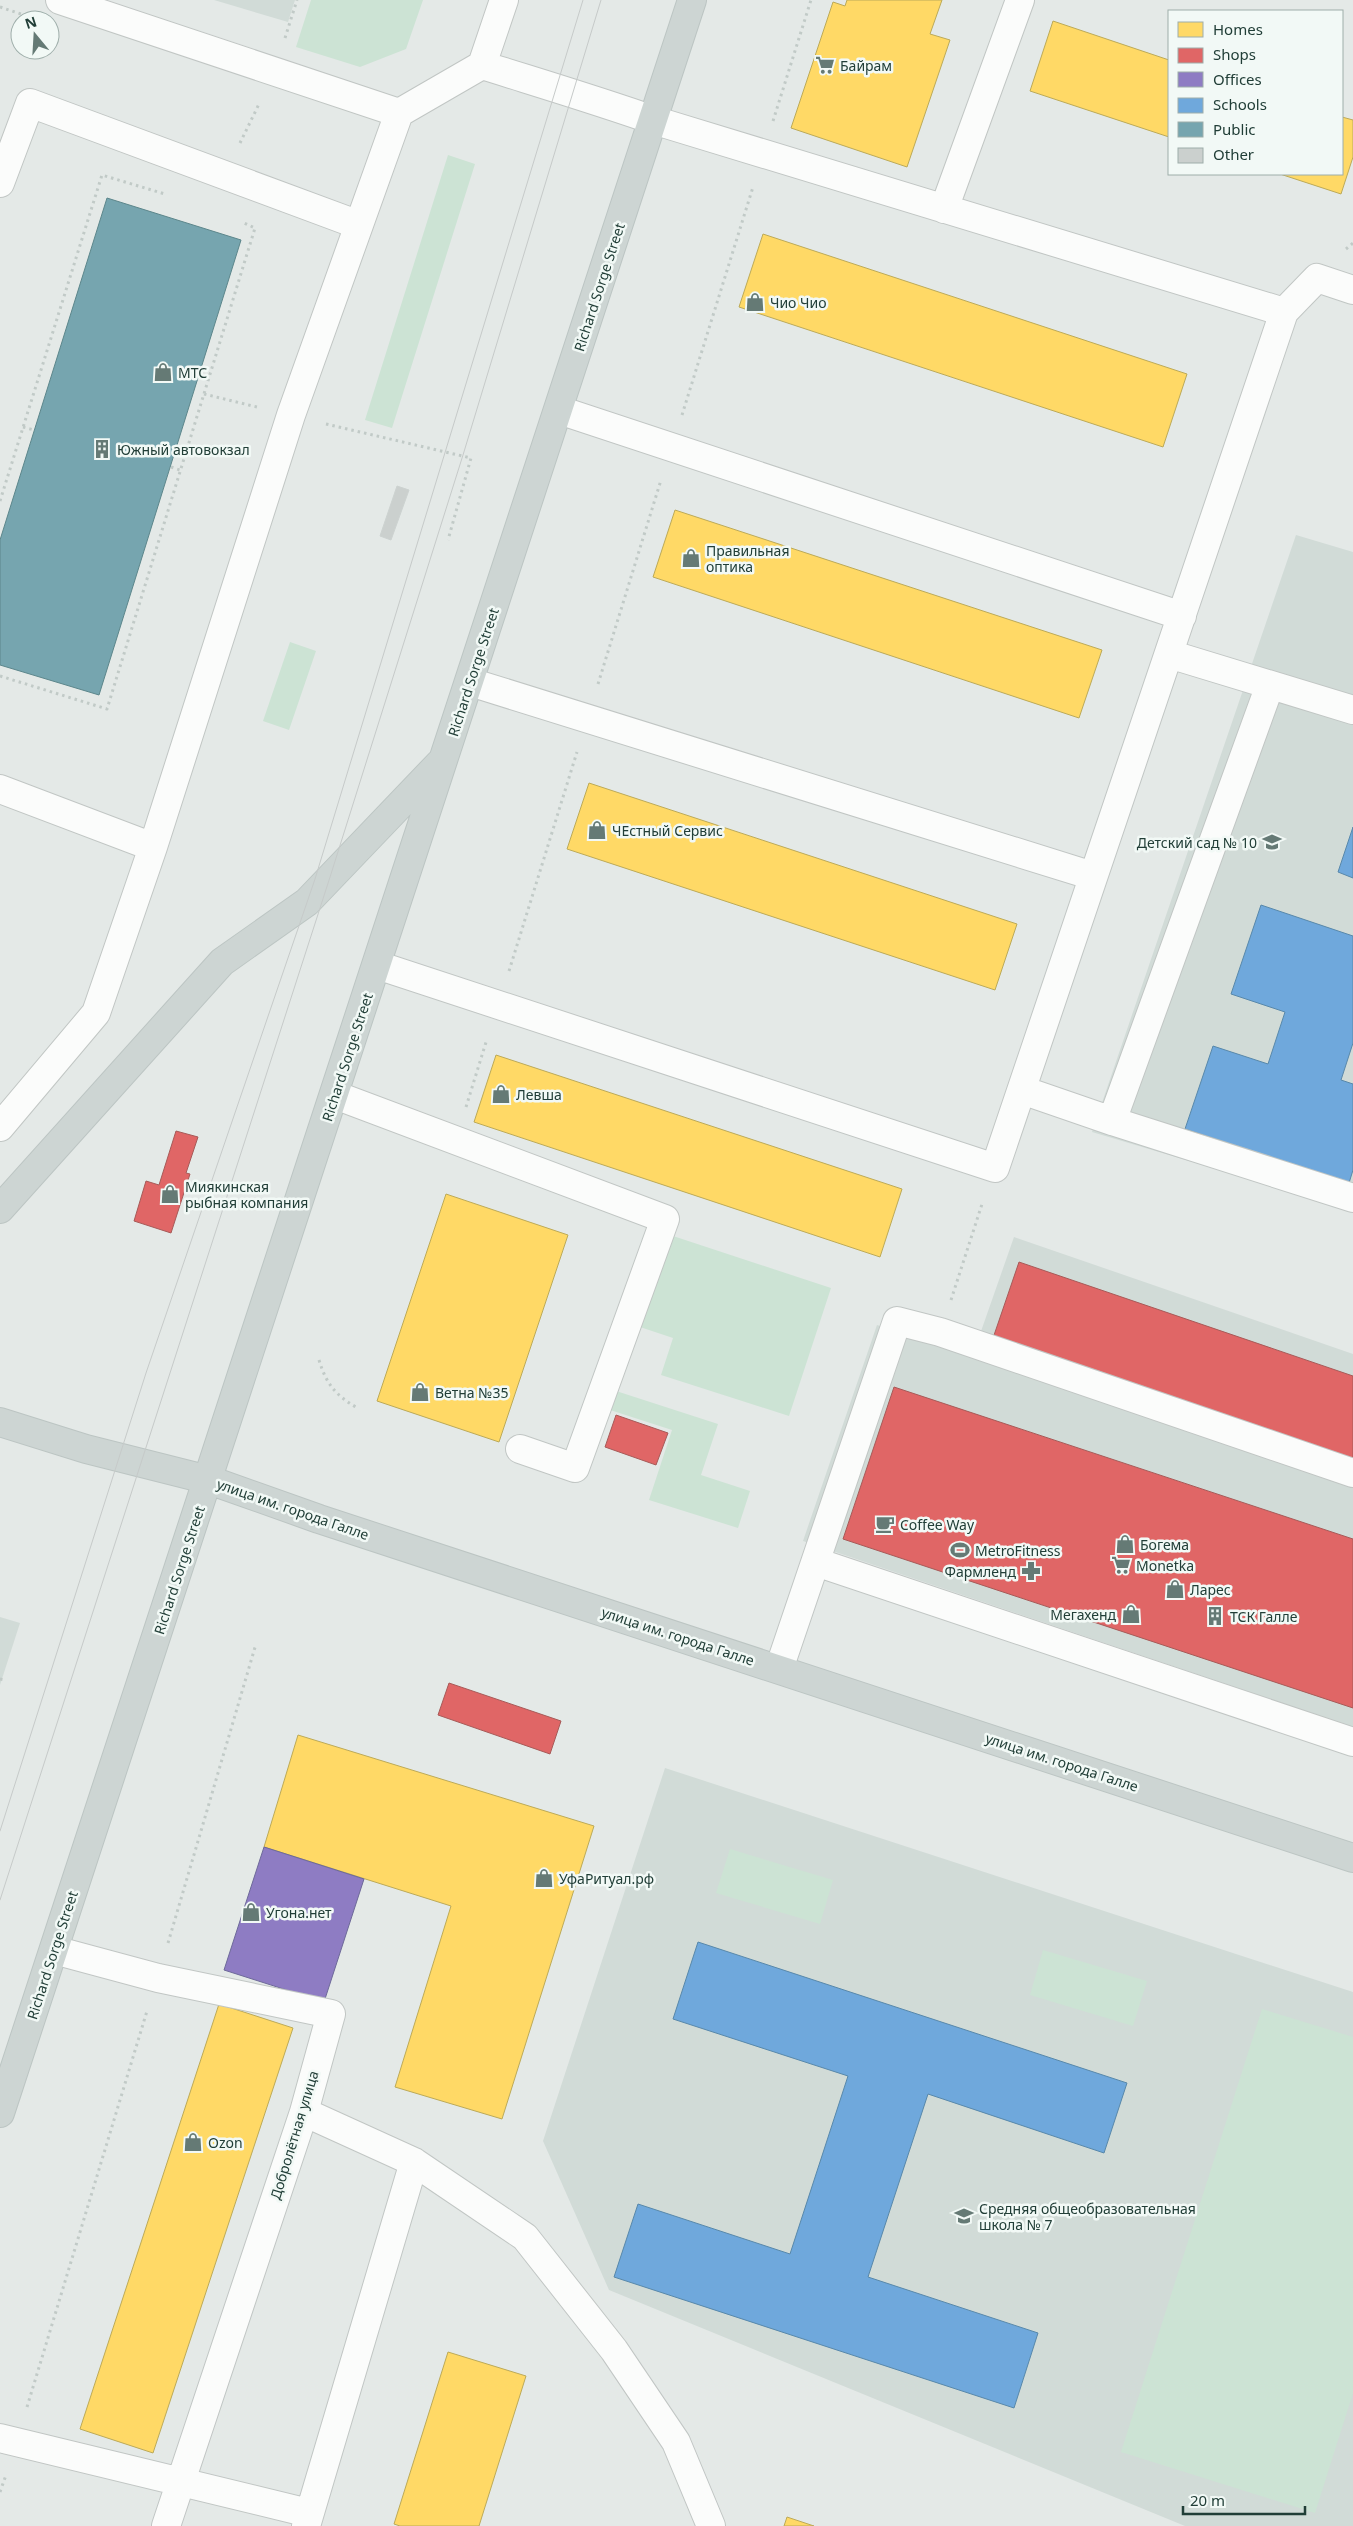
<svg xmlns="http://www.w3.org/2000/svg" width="1353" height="2526" font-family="'Noto Sans',sans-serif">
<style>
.built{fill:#d1dbd7}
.green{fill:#cce3d4}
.homes{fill:#ffd966;stroke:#bcaa58}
.shops{fill:#e06666;stroke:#a75a58}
.offices{fill:#8e7cc3;stroke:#6d6999}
.schools{fill:#6fa8dc;stroke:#5888aa}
.public{fill:#76a5af;stroke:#5c868b}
.building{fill:#cbd0ce;stroke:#ccd2d0}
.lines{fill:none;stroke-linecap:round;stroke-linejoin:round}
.minor-casing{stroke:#c1c6c4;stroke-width:30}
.major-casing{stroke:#bcc5c3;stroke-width:30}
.path{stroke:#c1cac7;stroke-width:3;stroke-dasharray:2.5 4;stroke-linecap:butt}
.minor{stroke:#fbfcfb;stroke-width:28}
.major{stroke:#cdd5d3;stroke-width:28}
.tram{stroke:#c6cac9;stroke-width:1}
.labels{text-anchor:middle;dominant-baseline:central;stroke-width:5;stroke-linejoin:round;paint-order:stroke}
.poi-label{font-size:14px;fill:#213e37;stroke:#f2f9f6;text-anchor:start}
.street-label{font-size:14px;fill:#213e37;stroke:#f2f9f6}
</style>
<rect width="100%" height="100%" fill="#e4e9e7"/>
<path class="built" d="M 214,0 L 295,0 L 288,22 Z
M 1296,535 L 1353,552 L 1353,1210 L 1092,1132 Z
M 1014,1237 L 1353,1354 L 1353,1727 L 803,1541 L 877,1325 L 972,1357 Z
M 0,1617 L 20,1623 L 0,1685 Z
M 665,1768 L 1353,1992 L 1353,2526 L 1185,2526 L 609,2290 L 543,2141 Z"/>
<path class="green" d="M 311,0 L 423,0 L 406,49 L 360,67 L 296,47 Z
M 448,155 L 475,164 L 392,428 L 365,420 Z
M 290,642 L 316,651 L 289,730 L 263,721 Z
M 670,1235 L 831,1288 L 789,1416 L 661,1375 L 673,1338 L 640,1327 Z
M 613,1390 L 718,1424 L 701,1475 L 750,1491 L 738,1528 L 649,1500 L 672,1430 L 607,1409 Z
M 730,1849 L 833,1880 L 820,1924 L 716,1893 Z
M 1043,1950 L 1147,1981 L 1133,2026 L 1030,1995 Z
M 1262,2009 L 1353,2037 L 1353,2393 L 1315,2513 L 1121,2452 Z"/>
<path class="homes" d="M 847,0 L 942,0 L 930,34 L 950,40 L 907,167 L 791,128 L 833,2 L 845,6 Z
M 1053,21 L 1169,60 L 1169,137 L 1030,91 Z
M 1342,117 L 1353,120 L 1353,157 L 1341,194 L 1280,174 L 1342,174 Z
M 763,234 L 1187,374 L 1163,447 L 739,307 Z
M 675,510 L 1102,650 L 1079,718 L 653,577 Z
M 589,783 L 1017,924 L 995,990 L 567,849 Z
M 496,1055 L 902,1189 L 880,1257 L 474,1122 Z
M 446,1194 L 568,1235 L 499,1442 L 377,1401 Z
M 298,1735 L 594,1826 L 502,2119 L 395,2087 L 451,1906 L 264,1847 Z
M 219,2004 L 293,2028 L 153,2453 L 80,2429 Z
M 448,2352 L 526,2376 L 479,2526 L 400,2526 L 394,2524 Z
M 787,2517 L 814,2526 L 784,2526 Z"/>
<path class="shops" d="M 176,1131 L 198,1137 L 186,1173 L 190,1174 L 171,1233 L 134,1221 L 146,1181 L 159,1185 Z
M 1019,1262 L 1353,1376 L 1353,1467 L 991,1344 Z
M 894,1387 L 1353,1539 L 1353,1708 L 843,1539 Z
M 616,1415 L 668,1433 L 656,1465 L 605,1447 Z
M 449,1683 L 561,1721 L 550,1754 L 438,1715 Z"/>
<path class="offices" d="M 264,1847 L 364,1879 L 324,2002 L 224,1970 Z"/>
<path class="schools" d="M 1353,827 L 1353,878 L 1338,872 Z
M 1261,905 L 1353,936 L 1353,1043 L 1341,1080 L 1353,1084 L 1353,1170 L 1349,1183 L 1185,1129 L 1213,1046 L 1268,1064 L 1285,1012 L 1231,994 Z
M 698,1942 L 1127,2083 L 1104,2153 L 928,2094 L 868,2277 L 1038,2333 L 1014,2408 L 614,2277 L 638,2204 L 790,2254 L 848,2076 L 673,2019 Z"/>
<path class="public" d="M 107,198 L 241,240 L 99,695 L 0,665 L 0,540 Z"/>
<path class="building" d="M 397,486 L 409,490 L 391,540 L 380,536 Z"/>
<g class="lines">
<g class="minor-casing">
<path id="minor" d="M 60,0 L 399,113 L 482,65
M 504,0 L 482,65 C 539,83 596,100 653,120 L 1284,312
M 0,183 L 30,103 L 359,225
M 944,209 L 1020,0
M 559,410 L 1182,616
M 1169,654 L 1353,710
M 470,682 L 1093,876
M 0,789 L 153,847
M 377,965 L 995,1168 L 1284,312 L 1317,278 L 1353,290
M 1022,1090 L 1112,1121 L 1353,1198
M 335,1095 L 665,1219 L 575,1468 L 520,1449
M 1112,1121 L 1270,685
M 0,1127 L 96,1013 L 153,847 L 291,415 L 399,113
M 816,1562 L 1353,1742
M 779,1669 L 897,1321 L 940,1332 L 1353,1473
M 54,1950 L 158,1978 L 331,2014 L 304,2112 L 166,2526
M 304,2112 L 414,2162 L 525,2237 L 614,2350 L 676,2442 L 711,2526
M 0,2438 L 309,2513
M 306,2526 L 414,2162"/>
</g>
<g class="major-casing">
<path id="major" d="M 0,1209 L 222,962 L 307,902 L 440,763
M 0,1422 L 86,1449 L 209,1480 L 319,1519 L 1353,1858
M 0,2113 L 692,0"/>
</g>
<path class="path" d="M 0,7 L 27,16
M 285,38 L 297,0
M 773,121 L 811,0
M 240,143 L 259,104
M 1346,249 L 1353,243
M 204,394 L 257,407
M 682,415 L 753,187
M 326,424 L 471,458 L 448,540
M 23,427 L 34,430
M 171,467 L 180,470
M 0,501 L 102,175 L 165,194
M 0,676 L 107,709 L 255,228 L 242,222
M 598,684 L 661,480
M 509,971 L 577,752
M 466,1107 L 487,1039
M 951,1300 L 983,1201
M 319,1360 C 326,1383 335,1395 356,1407
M 0,1679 L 6,1680
M 168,1943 L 256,1644
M 27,2407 L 147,2011
M 0,2492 L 6,2475"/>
<use href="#minor" class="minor"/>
<use href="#major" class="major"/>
<path class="tram" d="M 0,1831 L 146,1373 L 315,879 L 583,0
M 0,1900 L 331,874 L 463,455 L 601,0"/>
</g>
<defs>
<g id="supermarket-bare" transform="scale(1.5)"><path d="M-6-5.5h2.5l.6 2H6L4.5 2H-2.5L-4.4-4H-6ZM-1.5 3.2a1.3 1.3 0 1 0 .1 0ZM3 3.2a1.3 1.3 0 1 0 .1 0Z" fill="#657a75" stroke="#f2f9f6" stroke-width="2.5" paint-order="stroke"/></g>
<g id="shop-bare" transform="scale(1.5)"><path d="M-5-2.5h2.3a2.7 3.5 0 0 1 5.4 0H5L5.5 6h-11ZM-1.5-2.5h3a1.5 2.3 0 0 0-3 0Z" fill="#657a75" stroke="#f2f9f6" stroke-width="2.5" paint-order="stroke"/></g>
<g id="building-bare" transform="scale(1.5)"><path d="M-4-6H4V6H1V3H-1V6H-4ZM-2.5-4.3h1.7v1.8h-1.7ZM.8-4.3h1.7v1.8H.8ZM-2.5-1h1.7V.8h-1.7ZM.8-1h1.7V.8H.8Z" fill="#657a75" stroke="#f2f9f6" stroke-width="2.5" paint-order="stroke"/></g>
<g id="school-bare" transform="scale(1.5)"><path d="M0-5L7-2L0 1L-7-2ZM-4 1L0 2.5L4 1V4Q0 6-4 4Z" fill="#657a75" stroke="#f2f9f6" stroke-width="2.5" paint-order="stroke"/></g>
<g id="cafe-bare" transform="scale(1.5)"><path d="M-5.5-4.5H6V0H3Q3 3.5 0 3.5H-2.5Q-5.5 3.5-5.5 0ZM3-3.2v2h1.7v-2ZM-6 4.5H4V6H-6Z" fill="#657a75" stroke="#f2f9f6" stroke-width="2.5" paint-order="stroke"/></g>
<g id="stadium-bare" transform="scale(1.5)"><path d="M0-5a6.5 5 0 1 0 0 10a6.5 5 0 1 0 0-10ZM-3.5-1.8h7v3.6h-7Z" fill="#657a75" stroke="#f2f9f6" stroke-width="2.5" paint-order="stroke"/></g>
<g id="pharmacy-bare" transform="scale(1.5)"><path d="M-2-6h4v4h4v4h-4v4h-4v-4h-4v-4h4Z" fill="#657a75" stroke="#f2f9f6" stroke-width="2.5" paint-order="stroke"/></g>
</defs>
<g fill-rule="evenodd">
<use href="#supermarket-bare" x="825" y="65"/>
<use href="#shop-bare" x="755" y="302"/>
<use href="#shop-bare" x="163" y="372"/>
<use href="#building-bare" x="102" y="449"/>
<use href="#shop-bare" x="691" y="558"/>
<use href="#shop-bare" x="597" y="830"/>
<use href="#school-bare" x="1272" y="842"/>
<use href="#shop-bare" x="501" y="1094"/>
<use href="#shop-bare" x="170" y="1194"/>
<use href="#shop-bare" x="420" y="1392"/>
<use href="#cafe-bare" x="885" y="1524"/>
<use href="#shop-bare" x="1125" y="1544"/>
<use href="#stadium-bare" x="960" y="1550"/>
<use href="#supermarket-bare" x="1121" y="1565"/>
<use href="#pharmacy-bare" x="1031" y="1571"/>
<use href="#shop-bare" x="1175" y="1589"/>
<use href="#shop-bare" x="1131" y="1614"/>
<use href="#building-bare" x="1215" y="1616"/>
<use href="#shop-bare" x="544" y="1878"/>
<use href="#shop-bare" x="251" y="1912"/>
<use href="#shop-bare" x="193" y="2142"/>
<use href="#school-bare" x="964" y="2216"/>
</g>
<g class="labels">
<g class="poi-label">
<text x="840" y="65">Байрам</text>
<text x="770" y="302">Чио Чио</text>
<text x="178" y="372">МТС</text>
<text x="117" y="449">Южный автовокзал</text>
<text x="706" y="550">Правильная<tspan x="706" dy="16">оптика</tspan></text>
<text x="612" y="830">ЧЕстный Сервис</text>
<text x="1257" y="842" text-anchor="end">Детский сад № 10</text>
<text x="516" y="1094">Левша</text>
<text x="185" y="1186">Миякинская<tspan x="185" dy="16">рыбная компания</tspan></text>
<text x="435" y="1392">Ветна №35</text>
<text x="900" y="1524">Coffee Way</text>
<text x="1140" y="1544">Богема</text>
<text x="975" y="1550">MetroFitness</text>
<text x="1136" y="1565">Monetka</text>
<text x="1016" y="1571" text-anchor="end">Фармленд</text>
<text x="1190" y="1589">Ларес</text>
<text x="1116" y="1614" text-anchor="end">Мегахенд</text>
<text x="1230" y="1616">ТСК Галле</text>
<text x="559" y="1878">УфаРитуал.рф</text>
<text x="266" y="1912">Угона.нет</text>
<text x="208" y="2142">Ozon</text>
<text x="979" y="2208">Средняя общеобразовательная<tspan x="979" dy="16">школа № 7</tspan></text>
</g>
<g class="street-label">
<text transform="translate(599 287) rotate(-72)">Richard Sorge Street</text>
<text transform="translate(473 672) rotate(-72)">Richard Sorge Street</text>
<text transform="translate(347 1057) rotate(-72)">Richard Sorge Street</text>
<text transform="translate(293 1509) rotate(19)">улица им. города Галле</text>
<text transform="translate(179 1570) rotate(-72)">Richard Sorge Street</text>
<text transform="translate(678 1636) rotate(18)">улица им. города Галле</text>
<text transform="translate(1062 1762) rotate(18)">улица им. города Галле</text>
<text transform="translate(52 1955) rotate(-72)">Richard Sorge Street</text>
<text transform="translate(294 2135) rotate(-73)">Добролётная улица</text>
</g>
</g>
<rect x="1168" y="10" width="175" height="165" fill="#f2f9f6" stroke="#9eaeaa"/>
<rect x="1178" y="22" width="25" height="15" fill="#ffd966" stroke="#9eaeaa"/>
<text x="1213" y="35" font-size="15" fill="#213e37">Homes</text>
<rect x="1178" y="48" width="25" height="15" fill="#e06666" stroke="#9eaeaa"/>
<text x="1213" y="60" font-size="15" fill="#213e37">Shops</text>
<rect x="1178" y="72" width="25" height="15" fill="#8e7cc3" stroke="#9eaeaa"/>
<text x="1213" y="85" font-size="15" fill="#213e37">Offices</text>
<rect x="1178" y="98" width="25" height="15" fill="#6fa8dc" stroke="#9eaeaa"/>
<text x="1213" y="110" font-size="15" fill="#213e37">Schools</text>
<rect x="1178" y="122" width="25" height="15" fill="#76a5af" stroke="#9eaeaa"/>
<text x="1213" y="135" font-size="15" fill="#213e37">Public</text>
<rect x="1178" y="148" width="25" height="15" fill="#cbd0ce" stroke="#9eaeaa"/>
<text x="1213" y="160" font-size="15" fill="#213e37">Other</text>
<g transform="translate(35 35) rotate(342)"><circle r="24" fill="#f2f9f6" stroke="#9eaeaa"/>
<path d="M0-4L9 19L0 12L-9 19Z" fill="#657a75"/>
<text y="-8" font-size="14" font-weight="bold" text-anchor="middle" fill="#213e37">N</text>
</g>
<path d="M1183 2506v8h122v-8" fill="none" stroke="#213e37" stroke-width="2.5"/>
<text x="1190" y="2506" font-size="15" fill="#213e37" stroke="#f2f9f6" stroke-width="4" paint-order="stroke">20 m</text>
</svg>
